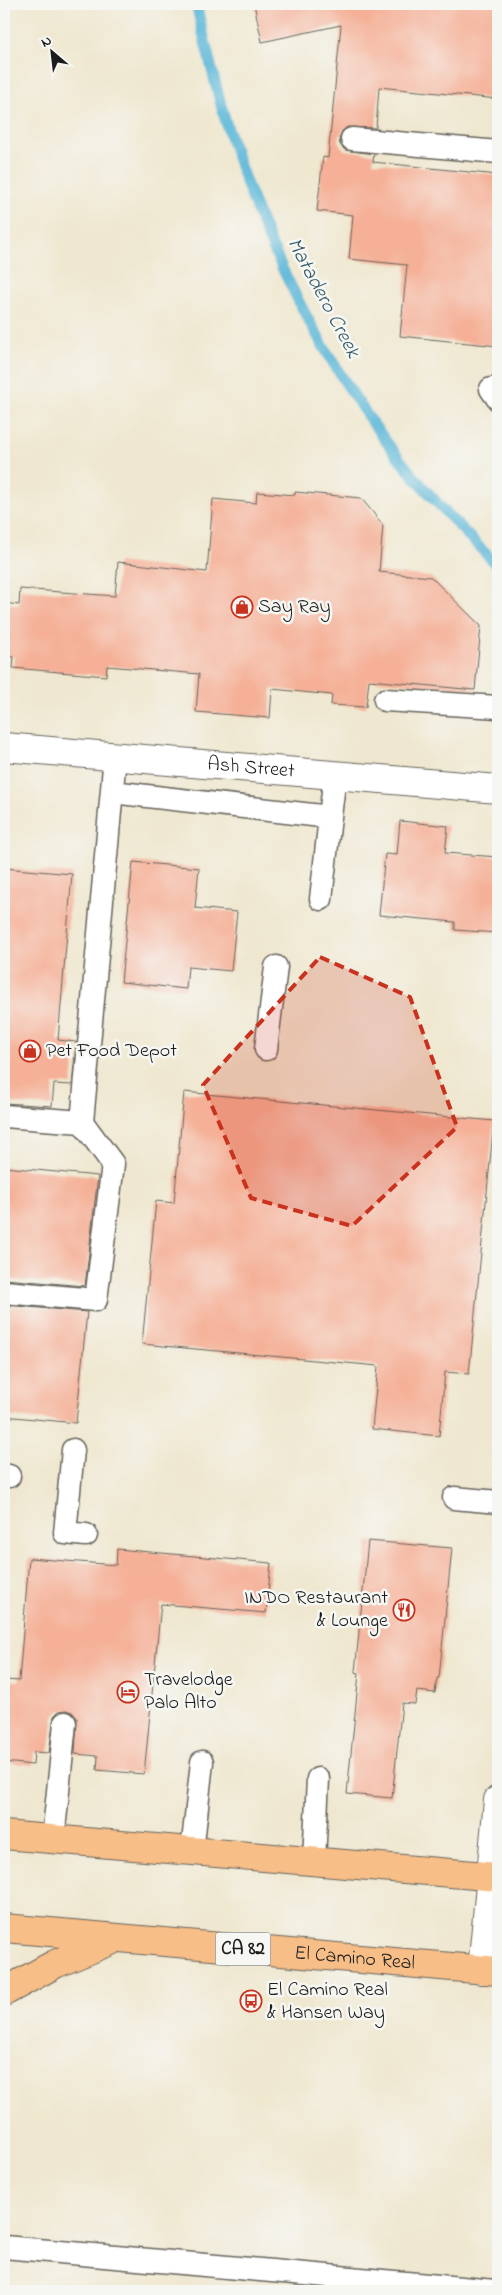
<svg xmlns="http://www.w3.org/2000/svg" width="502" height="2295" font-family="'Indie Flower',sans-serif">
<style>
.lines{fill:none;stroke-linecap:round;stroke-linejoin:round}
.stream{stroke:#59b6d7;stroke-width:11}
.building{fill:#f5b097}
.lane-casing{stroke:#66635b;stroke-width:25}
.street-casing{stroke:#66635b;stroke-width:30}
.primary-casing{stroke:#66635b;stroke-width:30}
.lane{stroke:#fff;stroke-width:22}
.street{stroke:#fff;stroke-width:28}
.primary{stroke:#f7be88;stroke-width:28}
.marked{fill:#c8321e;fill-opacity:0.2;stroke:#c8321e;stroke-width:4;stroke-dasharray:10 6;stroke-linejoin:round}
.labels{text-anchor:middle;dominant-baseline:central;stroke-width:5;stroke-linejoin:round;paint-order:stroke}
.shield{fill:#f6f6f2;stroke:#5d5d5c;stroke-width:1}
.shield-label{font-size:19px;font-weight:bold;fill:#1c1c1c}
.poi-label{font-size:20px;fill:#1c1c1c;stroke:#f6f6f2;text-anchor:start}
.street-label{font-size:20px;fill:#1c1c1c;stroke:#f6f6f2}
.water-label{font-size:21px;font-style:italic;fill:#345a67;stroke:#f6f6f2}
</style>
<rect width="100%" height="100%" fill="#f6f6f2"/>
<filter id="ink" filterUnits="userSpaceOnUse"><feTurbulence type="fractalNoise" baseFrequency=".02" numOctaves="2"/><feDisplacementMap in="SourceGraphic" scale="10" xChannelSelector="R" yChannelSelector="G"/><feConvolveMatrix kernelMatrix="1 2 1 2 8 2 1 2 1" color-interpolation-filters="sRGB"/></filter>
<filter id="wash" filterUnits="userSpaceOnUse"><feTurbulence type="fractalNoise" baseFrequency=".0096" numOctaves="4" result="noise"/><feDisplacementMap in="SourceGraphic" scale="20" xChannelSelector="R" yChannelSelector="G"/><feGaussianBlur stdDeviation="1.12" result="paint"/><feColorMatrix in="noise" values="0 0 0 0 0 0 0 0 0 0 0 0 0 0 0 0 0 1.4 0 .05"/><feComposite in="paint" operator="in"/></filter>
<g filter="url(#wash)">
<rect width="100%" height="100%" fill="#efe7cf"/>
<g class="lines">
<path class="stream" d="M 196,4 C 207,49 217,95 231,139 C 267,251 323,359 394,452 C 426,493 462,530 498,566"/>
</g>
<g id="blocks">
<path class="building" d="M 254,4 L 498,4 L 498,99 L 379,87 L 376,128 L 347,127 L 342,131 L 339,138 L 340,145 L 345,150 L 374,154 L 373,162 L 498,175 L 498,346 L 400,336 L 407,265 L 349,259 L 353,215 L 317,211 L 323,157 L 328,158 L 341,25 L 262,42 Z
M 257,492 L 295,495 L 295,492 L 361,498 L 383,525 L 379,572 L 431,577 L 481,626 L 475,690 L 369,680 L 366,707 L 331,705 L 332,695 L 272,689 L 270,718 L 196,712 L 199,674 L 107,666 L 106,676 L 13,668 L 14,657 L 4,656 L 4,603 L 19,605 L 20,589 L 115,596 L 118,562 L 207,572 L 213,499 L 256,503 Z
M 400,821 L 448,826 L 445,853 L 498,857 L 498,933 L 455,930 L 455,922 L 379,915 L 385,854 L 397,855 Z
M 133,862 L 199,868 L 195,908 L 237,912 L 231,971 L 188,967 L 186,989 L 121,982 Z
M 4,868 L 72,874 L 58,1040 L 76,1042 L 72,1085 L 54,1084 L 52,1106 L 4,1103 Z
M 184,1092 L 494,1121 L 469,1374 L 445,1372 L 439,1436 L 372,1429 L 378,1366 L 142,1344 L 156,1201 L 174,1203 Z
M 4,1167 L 98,1176 L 85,1286 L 4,1279 Z
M 4,1305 L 87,1312 L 76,1423 L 4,1416 Z
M 368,1541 L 452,1548 L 439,1678 L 437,1678 L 435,1693 L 417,1691 L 415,1704 L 402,1703 L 392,1798 L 347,1794 L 359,1673 L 355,1672 Z
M 117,1549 L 271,1563 L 266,1613 L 161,1604 L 144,1774 L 97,1770 L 98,1756 L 75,1754 L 77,1718 L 72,1712 L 66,1710 L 59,1711 L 54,1716 L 49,1753 L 34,1752 L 33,1765 L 4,1762 L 4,1712 L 6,1680 L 19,1681 L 29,1558 L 116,1565 Z"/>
</g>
</g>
<g filter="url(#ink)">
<use href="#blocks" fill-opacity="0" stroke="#66635b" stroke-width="1"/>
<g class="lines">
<g class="lane-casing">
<path id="lane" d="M 352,139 L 498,152
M 491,389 L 498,399
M 385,700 L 498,707
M 112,792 L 330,817 L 335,775
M 321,899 L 330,817
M 266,1049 L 276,967
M 4,1116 L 82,1122 L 115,756
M 4,1292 L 96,1300 L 113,1164 L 82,1122
M 73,1450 L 65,1533 L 86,1535
M 4,1475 L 9,1476
M 454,1498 L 498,1502
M 53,1840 L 65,1723
M 192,1852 L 202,1762
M 314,1861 L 318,1779
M 4,2247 L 495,2291"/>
</g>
<g class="street-casing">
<g id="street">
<path id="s1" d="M 4,747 L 498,789"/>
<path d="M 482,1970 L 498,1800"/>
</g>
</g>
<g class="primary-casing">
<g id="primary">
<path d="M 4,1835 L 498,1877"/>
<path id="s2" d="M 4,1928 L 498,1971"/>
<path d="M 4,1992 L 55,1964 L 113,1940"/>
</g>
</g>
<use href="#lane" class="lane"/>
<use href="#street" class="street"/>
<use href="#primary" class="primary"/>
</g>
</g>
<path class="marked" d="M 320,957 L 410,997 L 457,1127 L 352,1226 L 251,1198 L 203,1085 Z"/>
<defs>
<g id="shop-ring" transform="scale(1.125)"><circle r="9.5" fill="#f6f6f2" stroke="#c8321e" stroke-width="1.5"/><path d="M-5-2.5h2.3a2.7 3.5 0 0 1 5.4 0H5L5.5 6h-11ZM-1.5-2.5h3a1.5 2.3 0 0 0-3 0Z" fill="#c8321e"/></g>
<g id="restaurant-ring" transform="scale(1.125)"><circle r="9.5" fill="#f6f6f2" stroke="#c8321e" stroke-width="1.5"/><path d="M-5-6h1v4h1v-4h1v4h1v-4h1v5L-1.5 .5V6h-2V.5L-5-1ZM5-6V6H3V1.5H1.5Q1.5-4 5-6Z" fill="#c8321e"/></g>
<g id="hotel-ring" transform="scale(1.125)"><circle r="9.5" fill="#f6f6f2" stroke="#c8321e" stroke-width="1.5"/><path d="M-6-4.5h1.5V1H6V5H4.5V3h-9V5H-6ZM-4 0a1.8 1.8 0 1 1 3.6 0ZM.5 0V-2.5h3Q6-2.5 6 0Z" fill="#c8321e"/></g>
<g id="bus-ring" transform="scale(1.125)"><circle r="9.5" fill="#f6f6f2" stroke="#c8321e" stroke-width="1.5"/><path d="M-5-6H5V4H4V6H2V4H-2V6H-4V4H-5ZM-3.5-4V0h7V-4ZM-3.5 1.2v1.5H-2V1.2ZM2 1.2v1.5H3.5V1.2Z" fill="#c8321e"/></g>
</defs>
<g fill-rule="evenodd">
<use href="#shop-ring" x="242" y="607"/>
<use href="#shop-ring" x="30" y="1051"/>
<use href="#restaurant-ring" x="404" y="1610"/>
<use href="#hotel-ring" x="128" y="1692"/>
<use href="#bus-ring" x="251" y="2001"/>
</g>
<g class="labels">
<rect class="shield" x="215.5" y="1932.5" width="55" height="33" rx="4"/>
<g class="shield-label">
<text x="243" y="1949">CA 82</text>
</g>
<g class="poi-label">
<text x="258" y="607">Say Ray</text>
<text x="46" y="1051">Pet Food Depot</text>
<text x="388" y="1598" text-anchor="end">INDO Restaurant<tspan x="388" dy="23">&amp; Lounge</tspan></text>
<text x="144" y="1680">Travelodge<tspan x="144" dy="23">Palo Alto</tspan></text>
<text x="267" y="1990">El Camino Real<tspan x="267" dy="23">&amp; Hansen Way</tspan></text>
</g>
<g class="street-label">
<text stroke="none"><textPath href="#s1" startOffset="248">Ash Street</textPath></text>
<text stroke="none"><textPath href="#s2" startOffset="352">El Camino Real</textPath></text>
</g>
<g class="water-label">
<text transform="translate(323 298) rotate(62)">Matadero Creek</text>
</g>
</g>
<rect width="502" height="2295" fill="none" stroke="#f6f6f2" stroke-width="20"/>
<g transform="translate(52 52) rotate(332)" stroke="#f6f6f2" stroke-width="4" paint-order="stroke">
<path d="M0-4L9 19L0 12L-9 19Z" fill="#1c1c1c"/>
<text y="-8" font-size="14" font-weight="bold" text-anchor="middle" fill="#1c1c1c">N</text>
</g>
</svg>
